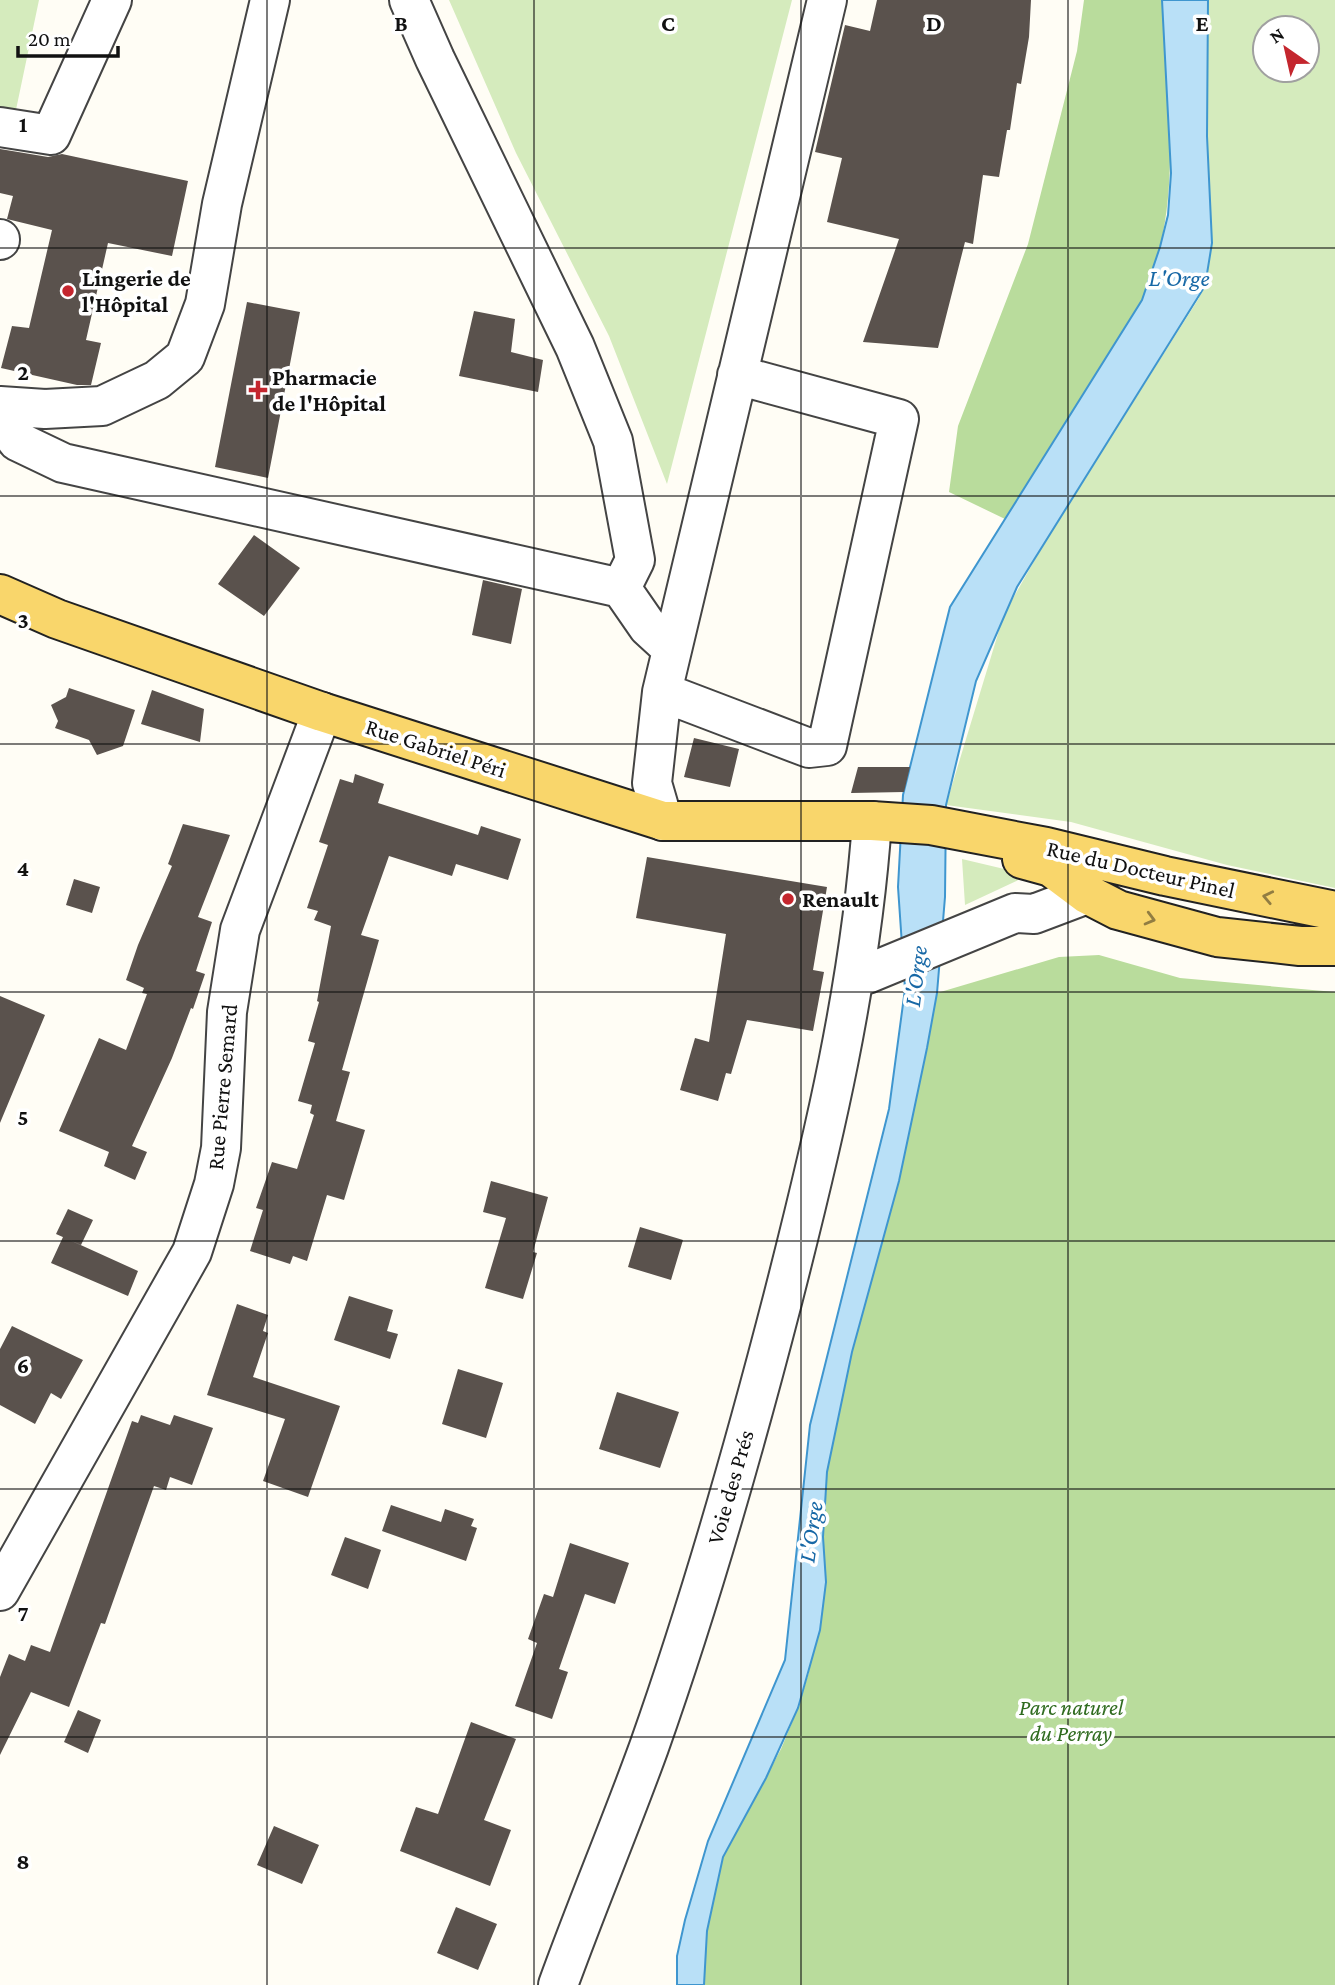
<svg xmlns="http://www.w3.org/2000/svg" width="1335" height="1985" font-family="'Crimson Pro',serif">
<style>
.green{fill:#d5ebbd;fill-rule:evenodd}
.forest{fill:#b9dc9c}
.water{fill:#b9e0f7;stroke:#3f96cf;stroke-width:2}
.building{fill:#5a524d}
.lines{fill:none;stroke-linecap:round;stroke-linejoin:round}
.minor-casing{stroke:#444;stroke-width:42}
.major-casing{stroke:#222;stroke-width:42}
.minor{stroke:#fff;stroke-width:38}
.major{stroke:#f9d66b;stroke-width:38}
.oneway{stroke:#917d42}
.grid{fill:none;stroke:#111;stroke-width:2;stroke-opacity:0.55}
.poi-dot{fill:#c4262e;stroke:#fff;stroke-width:2.5}
.labels{text-anchor:middle;dominant-baseline:central;stroke-width:7;stroke-linejoin:round;paint-order:stroke}
.poi-label{font-size:23px;font-weight:bold;fill:#111;stroke:#fff;text-anchor:start}
.street-label{font-size:23px;fill:#111;stroke:#fff}
.park-label{font-size:23px;font-style:italic;fill:#2f6b1f;stroke:#fff}
.water-label{font-size:24px;font-style:italic;fill:#1768a6;stroke:#fff}
.grid-label{font-size:23px;text-anchor:middle;font-weight:bold;fill:#111;stroke:#fff;stroke-width:7;stroke-linejoin:round;paint-order:stroke}
</style>
<rect width="100%" height="100%" fill="#fffdf5"/>
<path class="green" d="M 0,0 L 39,0 L 13,124 L 0,122 Z
M 449,0 L 792,0 L 667,484 L 609,336 L 516,153 Z
M 1208,0 L 1335,0 L 1335,888 L 1227,865 L 1071,822 L 946,805 L 1004,614 L 1053,528 L 1199,298 L 1207,136 ZM 1265,28 L 1307,28 L 1307,70 L 1265,70 Z
M 962,859 L 1029,875 L 965,905 Z"/>
<path class="forest" d="M 1084,0 L 1162,0 C 1166,82 1179,167 1160,247 L 1199,297 L 1053,528 L 1005,519 L 949,492 L 958,426 L 1028,244 L 1077,51 Z
M 1099,955 L 1180,978 L 1335,992 L 1335,1985 L 704,1985 L 707,1931 L 723,1857 L 781,1749 L 798,1708 L 809,1672 L 827,1472 L 839,1407 L 864,1305 L 899,1181 L 937,993 L 1059,957 Z"/>
<path class="water" d="M 1162,0 L 1208,0 L 1207,136 L 1212,243 L 1205,286 L 1017,587 L 976,681 L 946,805 L 945,897 L 937,993 L 927,1048 L 899,1181 L 852,1352 L 827,1472 L 823,1537 L 826,1582 L 820,1630 L 798,1708 L 766,1778 L 723,1857 L 707,1931 L 704,1985 L 677,1985 L 677,1956 L 685,1920 L 708,1841 L 785,1660 L 810,1425 L 889,1109 L 905,989 L 898,887 L 903,795 L 950,607 L 1142,300 L 1160,247 L 1168,215 L 1171,173 Z"/>
<path class="building" d="M 877,0 L 1031,0 L 1029,37 L 1021,84 L 1017,83 L 1010,130 L 1007,130 L 999,177 L 983,175 L 973,244 L 965,242 L 938,348 L 863,342 L 899,239 L 827,222 L 842,158 L 815,152 L 845,25 L 870,31 Z
M 0,149 L 48,157 L 62,154 L 188,181 L 172,256 L 108,243 L 86,340 L 101,343 L 91,385 L 77,385 L 1,368 L 12,326 L 29,328 L 52,230 L 7,219 L 13,196 L 0,193 Z
M 247,302 L 300,312 L 268,478 L 215,467 Z
M 474,311 L 515,319 L 511,352 L 543,360 L 538,392 L 459,376 Z
M 254,535 L 300,568 L 264,616 L 218,584 Z
M 483,580 L 522,589 L 511,644 L 472,635 Z
M 69,688 L 135,710 L 123,746 L 97,755 L 89,740 L 55,728 L 58,721 L 51,705 L 66,697 Z
M 152,690 L 204,709 L 200,742 L 141,724 Z
M 694,738 L 739,749 L 730,787 L 684,777 Z
M 858,767 L 910,767 L 904,792 L 851,793 Z
M 355,774 L 384,784 L 378,803 L 478,835 L 481,826 L 521,839 L 508,880 L 456,864 L 452,876 L 389,856 L 361,935 L 379,940 L 342,1070 L 350,1072 L 336,1121 L 365,1130 L 344,1200 L 327,1195 L 307,1261 L 293,1256 L 290,1264 L 250,1251 L 263,1210 L 256,1208 L 272,1162 L 297,1169 L 314,1115 L 310,1113 L 312,1105 L 298,1101 L 315,1043 L 308,1041 L 319,1002 L 317,1001 L 331,926 L 314,920 L 318,911 L 307,908 L 328,845 L 319,842 L 340,779 L 353,783 Z
M 183,824 L 230,835 L 198,917 L 212,922 L 196,971 L 205,974 L 193,1009 L 191,1008 L 172,1058 L 132,1146 L 147,1152 L 135,1180 L 104,1166 L 109,1152 L 59,1131 L 99,1038 L 126,1050 L 147,994 L 142,993 L 144,988 L 126,980 L 138,945 L 172,866 L 168,864 Z
M 647,857 L 827,887 L 813,970 L 824,972 L 813,1031 L 747,1020 L 731,1074 L 726,1073 L 718,1101 L 680,1090 L 695,1038 L 709,1042 L 726,934 L 636,918 Z
M 74,879 L 100,887 L 92,913 L 66,905 Z
M 0,996 L 45,1015 L 0,1123 Z
M 491,1181 L 548,1197 L 533,1252 L 537,1253 L 523,1299 L 485,1288 L 506,1218 L 483,1212 Z
M 68,1209 L 93,1220 L 81,1245 L 56,1234 Z
M 640,1227 L 683,1240 L 671,1280 L 628,1267 Z
M 63,1237 L 138,1271 L 128,1296 L 51,1263 Z
M 349,1296 L 393,1310 L 387,1331 L 398,1334 L 390,1359 L 334,1340 Z
M 237,1304 L 268,1315 L 263,1331 L 268,1333 L 253,1377 L 340,1406 L 308,1497 L 263,1481 L 285,1419 L 207,1395 Z
M 12,1326 L 83,1360 L 61,1399 L 51,1393 L 35,1424 L 0,1405 L 0,1349 Z
M 458,1369 L 503,1383 L 486,1438 L 442,1424 Z
M 617,1392 L 679,1412 L 660,1468 L 599,1449 Z
M 141,1415 L 170,1425 L 174,1415 L 213,1428 L 192,1485 L 170,1477 L 166,1490 L 154,1486 L 105,1624 L 101,1623 L 69,1707 L 31,1692 L 0,1755 L 0,1677 L 9,1654 L 25,1661 L 31,1645 L 50,1652 L 132,1421 L 138,1423 Z
M 391,1505 L 441,1522 L 445,1509 L 474,1519 L 471,1526 L 477,1528 L 466,1561 L 382,1531 Z
M 345,1537 L 381,1550 L 368,1589 L 331,1575 Z
M 570,1543 L 629,1563 L 615,1604 L 585,1594 L 559,1669 L 568,1672 L 552,1719 L 515,1706 L 537,1643 L 528,1639 L 544,1594 L 553,1597 Z
M 78,1710 L 101,1720 L 88,1753 L 64,1742 Z
M 471,1722 L 516,1739 L 484,1820 L 511,1830 L 490,1886 L 400,1851 L 416,1807 L 438,1814 Z
M 274,1826 L 319,1845 L 302,1884 L 257,1865 Z
M 456,1907 L 497,1924 L 478,1970 L 437,1953 Z"/>
<g class="lines">
<g class="minor-casing">
<path id="minor" d="M 0,127 L 51,135 L 112,0
M 0,239 L 0,240
M 0,406 L 45,409 L 102,406 L 157,380 L 185,357 L 205,304 L 222,204 L 270,0
M 0,412 L 17,441 L 63,463 L 621,588 L 635,560 L 613,441 L 575,347 L 435,59 L 409,0
M 621,588 L 648,627 L 672,649
M 662,692 L 809,748 L 827,746 L 899,419 L 737,375
M 663,821 L 652,783 L 662,692 L 827,0
M 855,975 L 867,974 L 1015,913 L 1034,914 L 1087,894
M 0,1591 L 192,1252 L 214,1184 L 221,1148 L 227,1012 L 240,930 L 322,712
M 558,1985 C 587,1905 620,1827 649,1747 C 701,1600 744,1449 783,1298 C 823,1142 861,983 872,821"/>
</g>
<g class="major-casing">
<path id="major" d="M 0,594 L 57,619 L 322,712 L 663,821 L 872,821 L 931,825 L 1046,847 L 1165,876 L 1335,911
M 1022,859 L 1051,867 L 1087,894 L 1118,910 L 1217,937 L 1300,946 L 1335,946"/>
</g>
<use href="#minor" class="minor"/>
<use href="#major" class="major"/>
</g>
<defs><path id="oneway-chevron" d="M-2-3.5L2.5 0L-2 3.5" fill="none" stroke-width="1.6" stroke-linecap="round" stroke-linejoin="round" transform="scale(1.75)"/></defs>
<g class="oneway">
<use href="#oneway-chevron" transform="translate(1268 897) rotate(-168)"/>
<use href="#oneway-chevron" transform="translate(1150 919) rotate(15)"/>
</g>
<path class="grid" d="M 267,0 L 267,1985M 534,0 L 534,1985M 801,0 L 801,1985M 1068,0 L 1068,1985M 0,248 L 1335,248M 0,496 L 1335,496M 0,744 L 1335,744M 0,992 L 1335,992M 0,1241 L 1335,1241M 0,1489 L 1335,1489M 0,1737 L 1335,1737"/>
<g class="poi-dot">
<circle cx="68" cy="291" r="7"/>
<path d="M254.5 379.5h7v7h7v7h-7v7h-7v-7h-7v-7h7z"/>
<circle cx="788" cy="899" r="7"/>
</g>
<g class="labels">
<g class="poi-label">
<text x="82" y="278">Lingerie de<tspan x="82" dy="26">l'Hôpital</tspan></text>
<text x="272" y="377">Pharmacie<tspan x="272" dy="26">de l'Hôpital</tspan></text>
<text x="802" y="899">Renault</text>
</g>
<g class="street-label">
<text transform="translate(436 748) rotate(18)">Rue Gabriel Péri</text>
<text transform="translate(1141 869) rotate(13)">Rue du Docteur Pinel</text>
<text transform="translate(222 1087) rotate(-85)">Rue Pierre Semard</text>
<text transform="translate(730 1487) rotate(-74)">Voie des Prés</text>
</g>
<g class="park-label">
<text x="1071" y="1707">Parc naturel<tspan x="1071" dy="26">du Perray</tspan></text>
</g>
<g class="water-label">
<text x="1179" y="277">L'Orge</text>
<text transform="translate(915 976) rotate(-83)">L'Orge</text>
<text transform="translate(810 1532) rotate(-82)">L'Orge</text>
</g>
</g>
<g class="grid-label">
<text x="401" y="31">B</text>
<text x="668" y="31">C</text>
<text x="934" y="31">D</text>
<text x="1202" y="31">E</text>
<text x="23" y="132">1</text>
<text x="23" y="380">2</text>
<text x="23" y="628">3</text>
<text x="23" y="876">4</text>
<text x="23" y="1125">5</text>
<text x="23" y="1373">6</text>
<text x="23" y="1621">7</text>
<text x="23" y="1869">8</text>
</g>
<g transform="translate(1286 49) rotate(326)"><circle r="33" fill="#ffffff" stroke="#a0a0a0" stroke-width="2"/>
<path d="M0-5L12 26L0 18L-12 26Z" fill="#c4262e"/>
<text y="-10" font-size="19" font-weight="bold" text-anchor="middle" fill="#111111">N</text>
</g>
<path d="M18 46v10h100v-10" fill="none" stroke="#111111" stroke-width="3.5"/>
<text x="28" y="46" font-size="21" fill="#111111" stroke="#ffffff" stroke-width="5" paint-order="stroke">20 m</text>
</svg>
